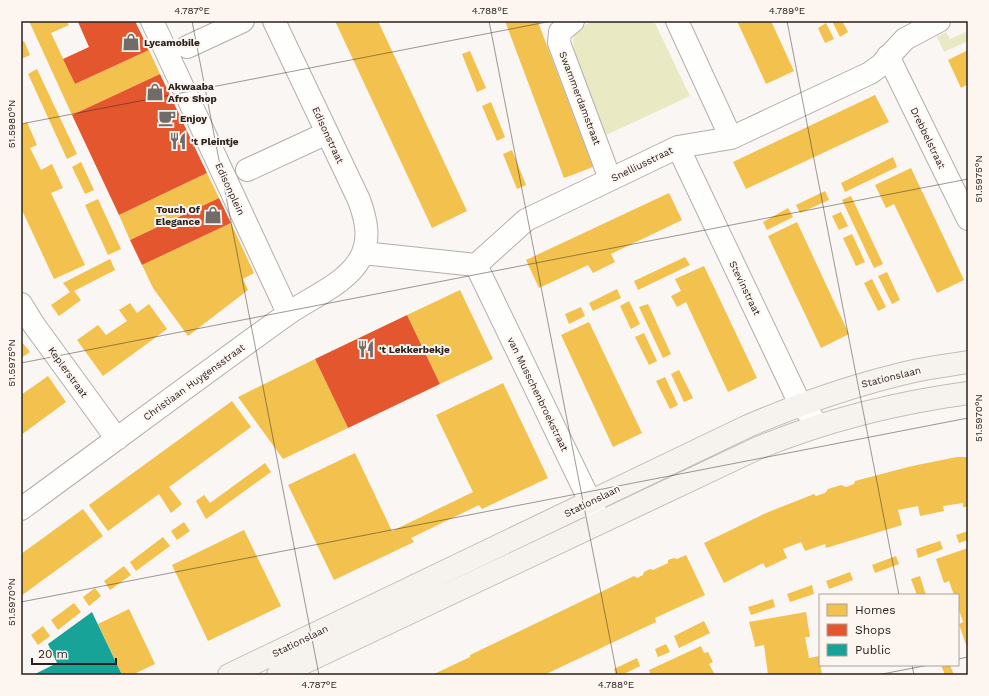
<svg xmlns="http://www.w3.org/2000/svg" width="989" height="696" font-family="'Work Sans',sans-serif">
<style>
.green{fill:#e9eac4}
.homes{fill:#f2c14e}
.shops{fill:#e4572e}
.public{fill:#17a398}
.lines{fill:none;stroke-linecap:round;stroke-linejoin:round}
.minor-casing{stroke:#b3aeab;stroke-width:24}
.major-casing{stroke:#c4bdb4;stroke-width:24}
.minor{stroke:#fefefd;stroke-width:22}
.major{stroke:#f6f3ee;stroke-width:22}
.ticks{fill:none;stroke:#29221e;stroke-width:1;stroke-opacity:0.45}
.labels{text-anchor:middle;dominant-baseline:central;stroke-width:4;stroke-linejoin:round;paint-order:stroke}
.poi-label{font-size:10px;font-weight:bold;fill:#29221e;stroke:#fdf5f0;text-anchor:start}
.street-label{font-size:10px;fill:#29221e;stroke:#fdf5f0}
.neatline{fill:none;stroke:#29221e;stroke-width:1.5}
.ticks-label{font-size:10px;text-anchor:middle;fill:#29221e}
</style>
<rect width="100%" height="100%" fill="#faf6f3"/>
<path class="green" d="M 593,21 L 654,21 L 690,96 L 604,136 L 575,54 C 570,33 575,30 593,21 Z
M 968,31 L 968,41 L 944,52 L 937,37 L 946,32 L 950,39 Z"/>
<path class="homes" d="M 29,21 L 67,21 L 69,25 L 51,33 L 75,84 L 149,50 L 160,74 L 72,115 Z
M 335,21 L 378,21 L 467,211 L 432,228 Z
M 505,21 L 538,22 L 593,167 L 564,178 Z
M 737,21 L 771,21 L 794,71 L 766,84 Z
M 832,21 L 842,21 L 848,32 L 840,37 Z
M 826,23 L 834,39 L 825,43 L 818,28 Z
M 24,41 L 30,55 L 21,59 L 21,42 Z
M 968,50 L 968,84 L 961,88 L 948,60 Z
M 470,51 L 486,88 L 477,92 L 462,54 Z
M 37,69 L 77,154 L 67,159 L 28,74 Z
M 875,95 L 889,122 L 746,189 L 733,162 Z
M 491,102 L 505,137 L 497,141 L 482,106 Z
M 27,122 L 37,145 L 30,148 L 41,170 L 52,164 L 63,188 L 51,193 L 85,265 L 54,279 L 21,208 L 21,125 Z
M 512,150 L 526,185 L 517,189 L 503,154 Z
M 893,157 L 897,167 L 845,192 L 841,183 Z
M 81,162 L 94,190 L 85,194 L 72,167 Z
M 911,168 L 964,280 L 937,293 L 894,204 L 886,208 L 875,185 Z
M 207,173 L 219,198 L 130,240 L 119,215 Z
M 825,191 L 829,200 L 800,213 L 796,205 Z
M 669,193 L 682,220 L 611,254 L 615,262 L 593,273 L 588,265 L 539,288 L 526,260 Z
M 851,196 L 883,264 L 874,268 L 842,200 Z
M 98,199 L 121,249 L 108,255 L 85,205 Z
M 788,208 L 793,217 L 767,230 L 763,222 Z
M 841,212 L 848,226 L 839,230 L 832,216 Z
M 797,222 L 849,334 L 821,348 L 768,236 Z
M 231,223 L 254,273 L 243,279 L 248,290 L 188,336 L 153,288 L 142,265 Z
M 852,234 L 865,262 L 856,266 L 843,238 Z
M 685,257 L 690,265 L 638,290 L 634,281 Z
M 110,259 L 115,270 L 74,291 L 81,300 L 59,316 L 51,305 L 70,292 L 63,283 Z
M 704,266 L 757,378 L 728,392 L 686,302 L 677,307 L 671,296 L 681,291 L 675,279 Z
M 887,272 L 900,300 L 892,304 L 878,276 Z
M 872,279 L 886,307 L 878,311 L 864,283 Z
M 617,289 L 621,298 L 593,311 L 589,303 Z
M 460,290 L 493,359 L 440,384 L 407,315 Z
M 629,301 L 640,324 L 631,329 L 620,306 Z
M 130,303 L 137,313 L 149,304 L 167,329 L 103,376 L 77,340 L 98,325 L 106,335 L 127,321 L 119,310 Z
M 648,304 L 671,354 L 663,358 L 639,307 Z
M 581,307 L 585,316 L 569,324 L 565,314 Z
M 589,322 L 642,433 L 613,447 L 561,335 Z
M 644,333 L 657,361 L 649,365 L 635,337 Z
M 21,341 L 30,352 L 21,358 Z
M 315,359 L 348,428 L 283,459 L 238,397 Z
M 679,370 L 693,398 L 684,402 L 671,374 Z
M 48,376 L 66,402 L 21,435 L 21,395 Z
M 665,377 L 678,405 L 670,409 L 656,381 Z
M 503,383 L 548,478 L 482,509 L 479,505 L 411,538 L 414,542 L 334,580 L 288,485 L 355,453 L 392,531 L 473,492 L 436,415 Z
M 232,401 L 251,427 L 169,487 L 182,504 L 171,513 L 159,494 L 108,531 L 89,505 Z
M 957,457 L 968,457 L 968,507 L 963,507 L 963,503 L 943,506 L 944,511 L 920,516 L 918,506 L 898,510 L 902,525 L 826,548 L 825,544 L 805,551 L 801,542 L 783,549 L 787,558 L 766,568 L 763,563 L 724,583 L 704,543 L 766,513 L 814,494 L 816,496 L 825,493 L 828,489 L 841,485 L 846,487 L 854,484 L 855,481 L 912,466 Z
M 265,463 L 271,472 L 206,519 L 196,501 L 204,495 L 210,503 Z
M 83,509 L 103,536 L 21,596 L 21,554 Z
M 184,522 L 190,531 L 177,540 L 171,531 Z
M 244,530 L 281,606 L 208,641 L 172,565 Z
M 968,531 L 968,540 L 959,543 L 956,535 Z
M 163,537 L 170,546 L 136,571 L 130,562 Z
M 940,541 L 943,549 L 918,558 L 916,549 Z
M 968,548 L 968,651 L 959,624 L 963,622 L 958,607 L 958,595 L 954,595 L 949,581 L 944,583 L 936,559 Z
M 686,555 L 705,595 L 655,618 L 656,622 L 544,675 L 432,675 L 470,657 L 470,655 L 634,576 L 637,578 L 643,575 L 644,572 L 650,569 L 653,570 L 668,563 L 668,560 L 674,558 L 677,559 Z
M 896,556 L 899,564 L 875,573 L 872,565 Z
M 124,566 L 131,575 L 110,590 L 104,581 Z
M 850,572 L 853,580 L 829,589 L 826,581 Z
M 920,576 L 924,589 L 926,595 L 917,595 L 911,579 Z
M 812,585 L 814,594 L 790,602 L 787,594 Z
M 95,588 L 101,596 L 89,606 L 83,597 Z
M 773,599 L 775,607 L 751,615 L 748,607 Z
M 74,603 L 81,612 L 58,630 L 51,620 Z
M 129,609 L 155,664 L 132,675 L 122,675 L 98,624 Z
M 806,612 L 810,637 L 805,637 L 809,658 L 819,656 L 822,675 L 768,675 L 764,645 L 754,647 L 755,645 L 749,622 Z
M 704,621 L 710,633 L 679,648 L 674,636 Z
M 43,626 L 50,636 L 38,645 L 31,635 Z
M 666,644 L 670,652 L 658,657 L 655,649 Z
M 701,646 L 704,653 L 708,652 L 713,662 L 709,664 L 715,675 L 651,675 L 649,670 Z
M 637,658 L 640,666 L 622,675 L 616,675 L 614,669 Z
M 941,665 L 950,665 L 954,675 L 945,675 Z"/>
<path class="shops" d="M 79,21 L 135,21 L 149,50 L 75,84 L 63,59 L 89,47 L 78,22 Z
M 160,74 L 207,173 L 119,215 L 72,115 Z
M 219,198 L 231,223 L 142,265 L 130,240 Z
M 407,315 L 440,384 L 348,428 L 315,359 Z"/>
<path class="public" d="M 92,612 L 122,675 L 33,675 L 57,663 L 48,644 Z"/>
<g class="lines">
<g class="minor-casing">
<path id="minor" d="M 152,21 L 288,313
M 573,21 L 560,32 L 559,43 L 610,179
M 677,21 L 731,138
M 187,47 L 243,21
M 888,56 L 968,219
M 678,147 L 800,404 L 818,424
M 247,170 L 327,133
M 363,253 L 476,265 L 526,220 L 678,147 L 731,138 L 870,73 L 881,65 L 905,39 L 939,21
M 476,265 L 600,522
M 21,304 L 34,325 L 117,439
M 21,509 C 110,444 197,379 286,315 C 309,298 345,285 360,259 C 371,239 366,219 359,200 L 274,21"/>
</g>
<g class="major-casing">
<path id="major" d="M 229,675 L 748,426 C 802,403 856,384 914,371 C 931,367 950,365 968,362
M 278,675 L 758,448 C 826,420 895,403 968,393"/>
</g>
<use href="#minor" class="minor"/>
<use href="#major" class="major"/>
</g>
<path class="ticks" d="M 192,21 L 319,675M 489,21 L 617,675M 787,21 L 899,595M 21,124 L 552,21M 21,363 L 968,179M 21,602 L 968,418M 958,659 L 968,657M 912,665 L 914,675M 877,675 L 929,665"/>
<defs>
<g id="shop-bare" transform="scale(1.38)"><path d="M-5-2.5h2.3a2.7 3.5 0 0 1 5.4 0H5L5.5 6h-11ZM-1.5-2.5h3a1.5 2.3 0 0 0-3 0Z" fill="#726c69" stroke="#fdf5f0" stroke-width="2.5" paint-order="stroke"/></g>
<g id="cafe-bare" transform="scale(1.38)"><path d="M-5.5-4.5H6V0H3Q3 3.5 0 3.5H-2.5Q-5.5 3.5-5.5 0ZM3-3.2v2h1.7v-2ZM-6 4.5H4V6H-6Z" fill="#726c69" stroke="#fdf5f0" stroke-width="2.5" paint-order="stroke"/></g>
<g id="restaurant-bare" transform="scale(1.38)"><path d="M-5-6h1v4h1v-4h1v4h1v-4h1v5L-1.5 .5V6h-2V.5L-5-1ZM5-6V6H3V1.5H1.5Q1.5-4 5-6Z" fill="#726c69" stroke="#fdf5f0" stroke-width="2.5" paint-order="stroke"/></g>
</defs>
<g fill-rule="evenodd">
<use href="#shop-bare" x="131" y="42"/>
<use href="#shop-bare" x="155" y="92"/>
<use href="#cafe-bare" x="167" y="118"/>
<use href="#restaurant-bare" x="178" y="141"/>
<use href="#shop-bare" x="213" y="215"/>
<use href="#restaurant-bare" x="366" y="349"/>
</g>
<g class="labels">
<g class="poi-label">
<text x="144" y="42">Lycamobile</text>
<text x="168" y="86">Akwaaba<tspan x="168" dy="12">Afro Shop</tspan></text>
<text x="180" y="118">Enjoy</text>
<text x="191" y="141">'t Pleintje</text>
<text x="200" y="209" text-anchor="end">Touch Of<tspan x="200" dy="12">Elegance</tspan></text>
<text x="379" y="349">'t Lekkerbekje</text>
</g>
<g class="street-label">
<text transform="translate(580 98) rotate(69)">Swammerdamstraat</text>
<text transform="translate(328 135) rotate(65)">Edisonstraat</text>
<text transform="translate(928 138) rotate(64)">Drebbelstraat</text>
<text transform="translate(642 164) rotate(-26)">Snelliusstraat</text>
<text transform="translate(230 189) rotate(65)">Edisonplein</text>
<text transform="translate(745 288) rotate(64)">Stevinstraat</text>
<text transform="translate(68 372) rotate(54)">Keplerstraat</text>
<text transform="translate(891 377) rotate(-14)">Stationslaan</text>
<text transform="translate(194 382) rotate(-36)">Christiaan Huygensstraat</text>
<text transform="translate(538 394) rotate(64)">van Musschenbroekstraat</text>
<text transform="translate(592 501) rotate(-26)">Stationslaan</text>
<text transform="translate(300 641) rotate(-26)">Stationslaan</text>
</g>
</g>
<rect width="989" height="696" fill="none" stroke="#fdf5f0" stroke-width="44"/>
<rect x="819" y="594" width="140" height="72" fill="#fdf5f0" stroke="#a8a19c"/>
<rect x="827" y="604" width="20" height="12" fill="#f2c14e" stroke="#a8a19c"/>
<text x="855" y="614" font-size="12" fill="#29221e">Homes</text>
<rect x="827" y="624" width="20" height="12" fill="#e4572e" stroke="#a8a19c"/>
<text x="855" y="634" font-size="12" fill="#29221e">Shops</text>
<rect x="827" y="644" width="20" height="12" fill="#17a398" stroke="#a8a19c"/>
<text x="855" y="654" font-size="12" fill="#29221e">Public</text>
<path d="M32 658v6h84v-6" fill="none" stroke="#29221e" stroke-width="2"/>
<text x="38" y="658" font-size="12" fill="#29221e" stroke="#fdf5f0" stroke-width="3" paint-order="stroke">20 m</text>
<rect x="22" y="22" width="945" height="652" class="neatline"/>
<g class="ticks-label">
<text x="192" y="14">4.787°E</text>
<text x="490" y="14">4.788°E</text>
<text x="787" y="14">4.789°E</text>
<text transform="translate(11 124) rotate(-90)" y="4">51.5980°N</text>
<text transform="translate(978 179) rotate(-90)" y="4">51.5975°N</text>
<text transform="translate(11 363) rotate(-90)" y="4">51.5975°N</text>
<text transform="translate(978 418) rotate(-90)" y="4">51.5970°N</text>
<text transform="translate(11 602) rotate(-90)" y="4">51.5970°N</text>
<text x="319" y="688">4.787°E</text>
<text x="616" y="688">4.788°E</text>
</g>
</svg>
